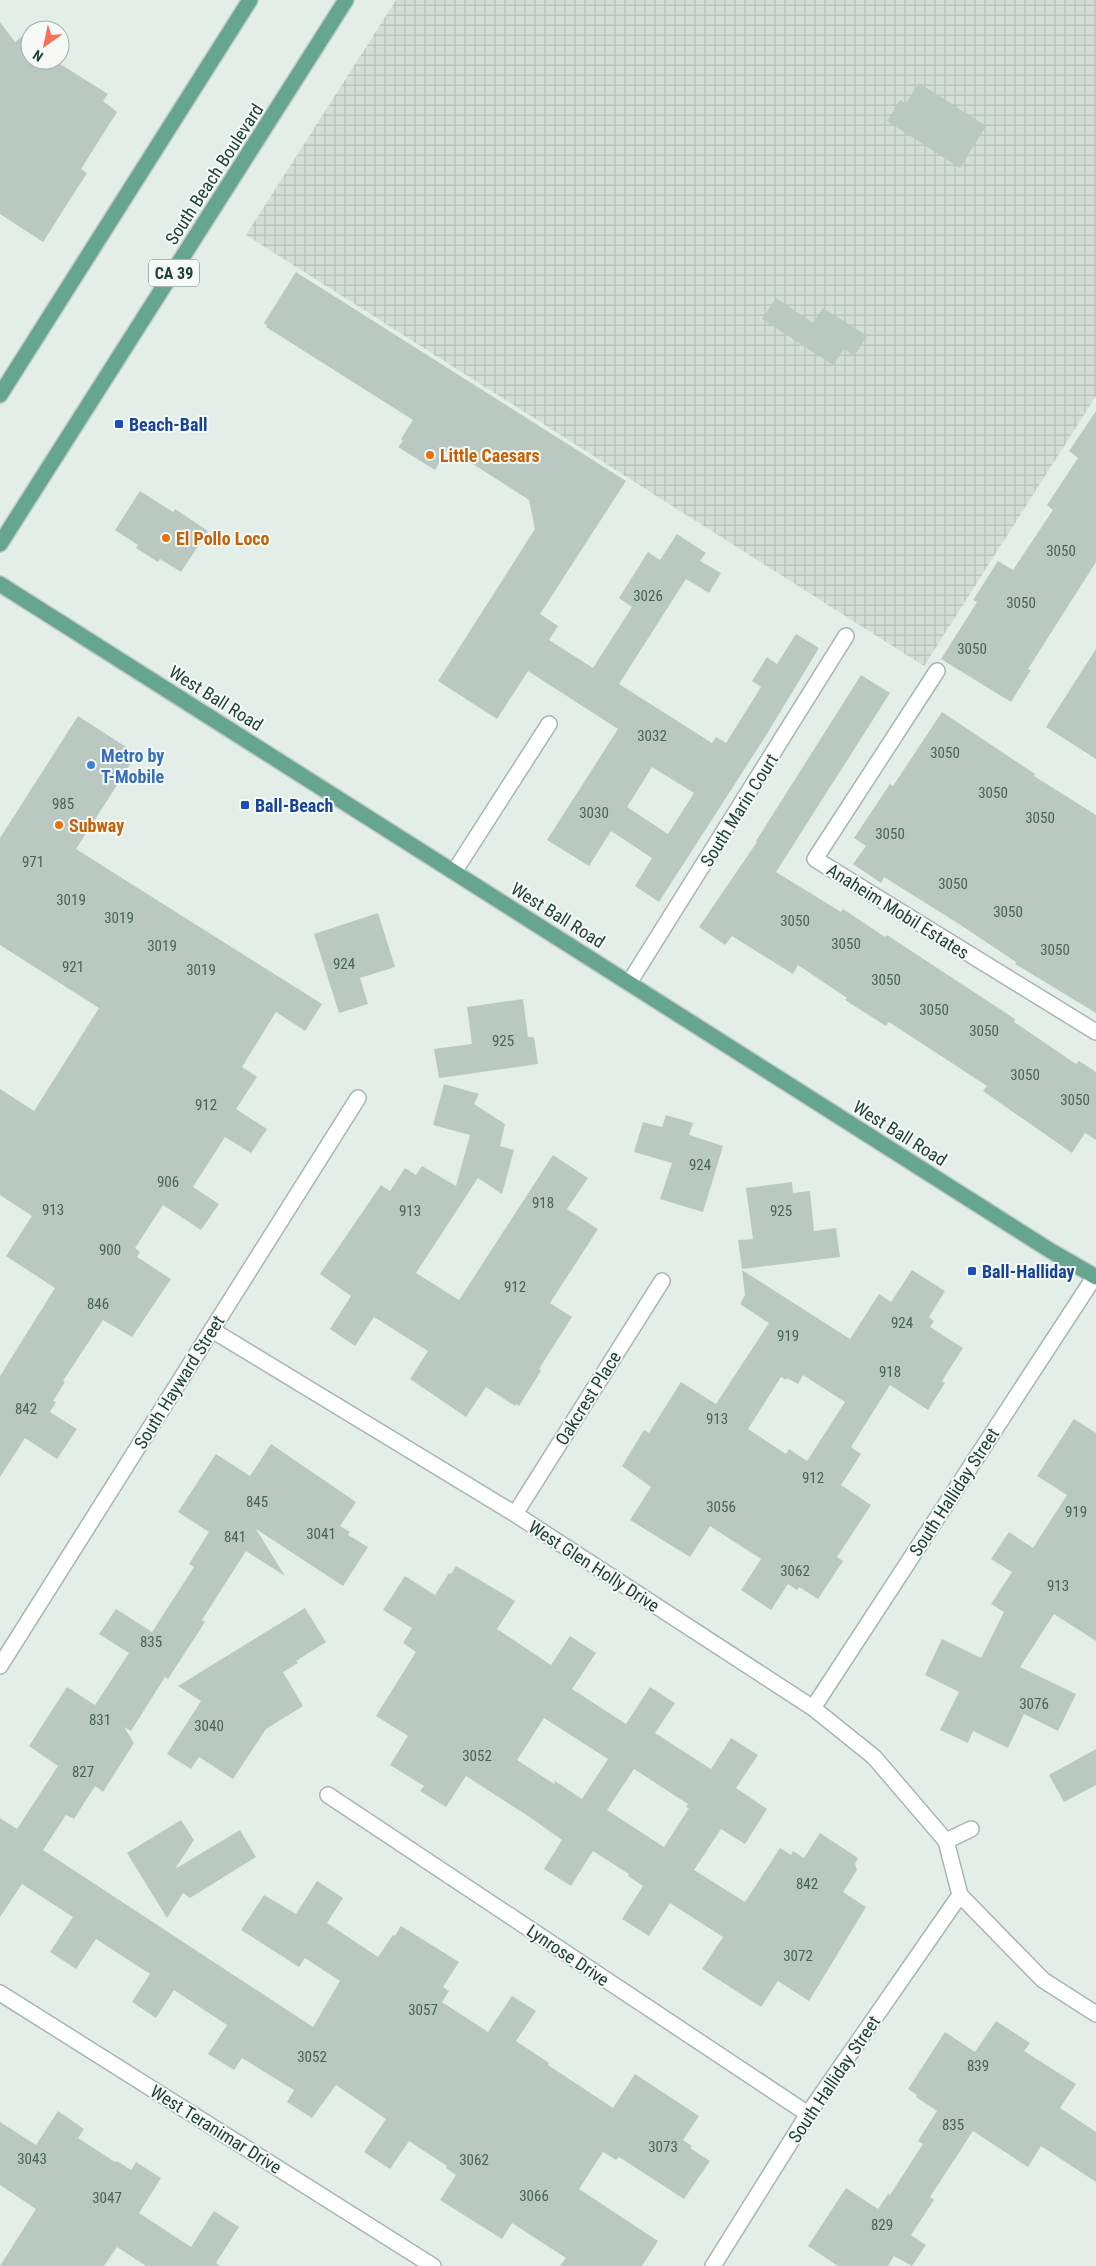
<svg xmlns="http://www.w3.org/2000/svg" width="1096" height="2266" font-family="'Roboto Condensed',sans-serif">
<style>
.industrial{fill:url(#industrial-grid)}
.building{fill:#b9c9c1;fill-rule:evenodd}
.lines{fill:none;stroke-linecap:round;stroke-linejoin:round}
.street-casing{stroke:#a6b7af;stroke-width:18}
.primary-casing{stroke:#c1cac7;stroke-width:18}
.street{stroke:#fff;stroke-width:15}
.primary{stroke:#66a58f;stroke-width:15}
.transit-dot{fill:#1a4fb4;stroke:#f5faf7;stroke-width:2}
.food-dot{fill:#e8710a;stroke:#f5faf7;stroke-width:2}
.shop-dot{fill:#3f7fe0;stroke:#f5faf7;stroke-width:2}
.labels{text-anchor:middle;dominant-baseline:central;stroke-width:4;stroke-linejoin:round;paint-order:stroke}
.number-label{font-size:15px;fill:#486359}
.shield{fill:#f5faf7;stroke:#617870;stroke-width:1}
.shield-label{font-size:16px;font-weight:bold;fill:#224136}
.street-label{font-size:18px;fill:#224136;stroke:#f5faf7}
.transit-label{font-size:18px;font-weight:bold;fill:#164399;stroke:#f5faf7;text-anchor:start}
.food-label{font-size:18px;font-weight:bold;fill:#c56008;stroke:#f5faf7;text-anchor:start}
.shop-label{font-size:18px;font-weight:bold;fill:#366cbe;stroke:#f5faf7;text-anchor:start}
</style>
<defs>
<pattern id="industrial-grid" width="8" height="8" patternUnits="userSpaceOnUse" patternTransform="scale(1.25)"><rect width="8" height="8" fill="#d2ded7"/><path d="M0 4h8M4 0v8" fill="none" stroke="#b4c0b9"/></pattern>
</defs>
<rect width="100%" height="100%" fill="#e4eee8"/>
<path class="industrial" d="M 396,0 L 1096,0 L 1096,396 L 924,666 L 246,235 Z"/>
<path class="building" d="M 0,22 L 15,42 L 30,30 L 30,60 L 57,60 L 60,64 L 108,94 L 103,101 L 117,112 L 81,169 L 87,173 L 43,242 L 0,214 Z
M 919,83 L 986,126 L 960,168 L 887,121 L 900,100 L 906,103 Z
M 296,272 L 626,481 L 540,614 L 558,626 L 549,640 L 593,668 L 632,607 L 619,598 L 648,552 L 660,560 L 677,534 L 706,553 L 700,561 L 721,573 L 709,593 L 686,579 L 619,684 L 712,743 L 716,737 L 726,743 L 761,687 L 752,681 L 767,657 L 777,664 L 796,634 L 819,648 L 765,737 L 659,902 L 635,886 L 652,858 L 611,831 L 589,866 L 547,840 L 618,729 L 528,671 L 497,719 L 438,681 L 535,529 L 529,500 L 448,448 L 435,470 L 398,447 L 403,441 L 401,439 L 413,420 L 266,327 L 267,325 L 264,323 ZM 652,767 L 694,793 L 668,834 L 627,807 Z
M 776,298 L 813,323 L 823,308 L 867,336 L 854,356 L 844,349 L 833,365 L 762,319 Z
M 1096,411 L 1096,562 L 1028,669 L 1031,670 L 1011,702 L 941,659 L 977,602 L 973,600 L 998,561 L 1013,570 L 1053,510 L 1047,505 L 1078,458 L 1069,451 Z
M 140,491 L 173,512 L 175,509 L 208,531 L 181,572 L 160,559 L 158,562 L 136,548 L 138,545 L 115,530 Z
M 1096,649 L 1096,759 L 1046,727 Z
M 861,675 L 890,693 L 776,872 L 841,912 L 843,909 L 885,937 L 887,935 L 1015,1019 L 1014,1022 L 1076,1064 L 1079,1061 L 1096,1072 L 1096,1140 L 1085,1133 L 1072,1153 L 983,1091 L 987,1086 L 889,1022 L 886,1026 L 845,1000 L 847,998 L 798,965 L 793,974 L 732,936 L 725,945 L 699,927 L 757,842 L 756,841 Z
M 942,712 L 1035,774 L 1034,776 L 1096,815 L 1096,1013 L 1015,964 L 1016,962 L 959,924 L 884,877 L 881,883 L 853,864 L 866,846 L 854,838 L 890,784 L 893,786 Z
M 78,716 L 137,754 L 76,849 L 322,1004 L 305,1031 L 276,1012 L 242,1067 L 257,1077 L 236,1109 L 267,1129 L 251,1153 L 225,1137 L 193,1187 L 219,1204 L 201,1230 L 163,1205 L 135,1248 L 140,1252 L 137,1257 L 171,1279 L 132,1337 L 103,1320 L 63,1381 L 65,1382 L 53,1401 L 56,1402 L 50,1412 L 77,1429 L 57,1459 L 25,1438 L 0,1477 L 0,1376 L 55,1288 L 6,1256 L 32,1216 L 0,1195 L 0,1089 L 34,1111 L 99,1008 L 0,945 L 0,838 Z
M 378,913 L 395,967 L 360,978 L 368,1004 L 339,1013 L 314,934 Z
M 523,999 L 528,1037 L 534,1037 L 538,1064 L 439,1078 L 434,1049 L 472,1044 L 467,1007 Z
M 444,1084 L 479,1094 L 474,1104 L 505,1124 L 500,1146 L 514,1150 L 502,1194 L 478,1178 L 416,1273 L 459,1300 L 553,1155 L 588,1178 L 567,1209 L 598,1229 L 550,1303 L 572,1317 L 539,1369 L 541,1371 L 519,1406 L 516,1404 L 515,1406 L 486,1387 L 466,1417 L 410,1379 L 428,1351 L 374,1317 L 355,1346 L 330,1329 L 351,1296 L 320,1274 L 381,1185 L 390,1191 L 405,1168 L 416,1175 L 422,1166 L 456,1186 L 470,1135 L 433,1125 Z
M 666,1115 L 693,1123 L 689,1135 L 723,1146 L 703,1212 L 660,1199 L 672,1163 L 634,1152 L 643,1122 L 662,1127 Z
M 792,1182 L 793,1193 L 810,1191 L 814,1231 L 836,1228 L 840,1257 L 742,1269 L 738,1240 L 753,1239 L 746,1188 Z
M 742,1270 L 850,1339 L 879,1294 L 891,1302 L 912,1270 L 945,1291 L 929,1317 L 934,1321 L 930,1327 L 963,1348 L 942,1381 L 945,1383 L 928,1410 L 890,1385 L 851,1447 L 861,1454 L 841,1485 L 871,1505 L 837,1557 L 843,1561 L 818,1599 L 799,1587 L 797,1590 L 788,1584 L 771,1610 L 741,1590 L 761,1559 L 710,1526 L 690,1557 L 630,1520 L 651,1487 L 622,1466 L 644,1430 L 649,1433 L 681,1382 L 716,1404 L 769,1323 L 740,1304 L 745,1295 ZM 803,1375 L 845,1402 L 807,1461 L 789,1449 L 786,1454 L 748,1429 L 781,1377 L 786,1380 L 787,1378 L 798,1384 Z
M 1074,1419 L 1096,1433 L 1096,1641 L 1054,1614 L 1020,1667 L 1076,1694 L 1058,1731 L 1024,1714 L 1008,1748 L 973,1731 L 968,1743 L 940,1730 L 959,1692 L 925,1675 L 942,1639 L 981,1658 L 1004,1612 L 991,1604 L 1012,1572 L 991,1559 L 1009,1532 L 1033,1548 L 1067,1495 L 1037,1476 Z
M 271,1444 L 356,1502 L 340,1526 L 350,1532 L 348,1535 L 368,1547 L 343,1586 L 256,1529 L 285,1576 L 246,1551 L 202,1620 L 205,1622 L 168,1679 L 165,1677 L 131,1731 L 124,1727 L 134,1743 L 103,1792 L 95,1786 L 74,1819 L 66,1815 L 43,1850 L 313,2027 L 340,1981 L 305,1958 L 299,1967 L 241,1930 L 264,1895 L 296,1914 L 317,1881 L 343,1898 L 327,1923 L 378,1957 L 393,1935 L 395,1936 L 401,1926 L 459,1962 L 443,1987 L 449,1991 L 442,2002 L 488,2032 L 512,1996 L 536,2011 L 516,2041 L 549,2063 L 548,2065 L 613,2108 L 635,2074 L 699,2116 L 683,2140 L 692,2146 L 690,2148 L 710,2161 L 684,2199 L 619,2157 L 616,2160 L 603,2152 L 579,2189 L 658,2241 L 642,2266 L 560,2266 L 566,2258 L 512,2223 L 502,2239 L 440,2200 L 456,2175 L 446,2168 L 447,2166 L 409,2141 L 390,2169 L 364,2152 L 386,2119 L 336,2085 L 312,2118 L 287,2102 L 294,2090 L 242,2058 L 234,2070 L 208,2054 L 227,2025 L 174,1990 L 156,2018 L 132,2002 L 150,1974 L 96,1939 L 76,1969 L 50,1952 L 73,1917 L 22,1884 L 0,1917 L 0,1818 L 17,1829 L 58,1766 L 29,1746 L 67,1687 L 95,1705 L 129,1653 L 99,1634 L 116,1609 L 152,1632 L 194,1567 L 189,1564 L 209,1532 L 178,1512 L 216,1454 L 250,1476 Z
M 456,1566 L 515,1601 L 497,1629 L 551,1665 L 570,1636 L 596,1653 L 572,1689 L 626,1724 L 650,1687 L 675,1703 L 655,1733 L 711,1769 L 731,1738 L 758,1755 L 736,1788 L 767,1809 L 745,1844 L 721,1829 L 694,1870 L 745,1902 L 780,1848 L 791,1855 L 793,1851 L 804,1858 L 820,1833 L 858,1858 L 855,1864 L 857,1870 L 843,1892 L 866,1907 L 809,2001 L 778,1981 L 761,2007 L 702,1969 L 723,1937 L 670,1903 L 649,1936 L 622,1919 L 643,1886 L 628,1876 L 629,1874 L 593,1851 L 571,1886 L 544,1869 L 562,1840 L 531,1818 L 466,1776 L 446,1807 L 420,1791 L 424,1786 L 390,1765 L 408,1736 L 376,1716 L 416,1652 L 403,1643 L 412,1628 L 383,1610 L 405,1576 L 435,1595 L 449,1573 L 451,1574 ZM 544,1718 L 608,1759 L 582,1799 L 555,1781 L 554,1784 L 517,1760 ZM 634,1769 L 688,1804 L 686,1807 L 689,1808 L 664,1847 L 607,1810 Z
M 305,1608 L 326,1642 L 296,1661 L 298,1663 L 283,1672 L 303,1706 L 266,1729 L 233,1779 L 199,1757 L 191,1769 L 167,1754 L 201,1701 L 178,1686 Z
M 1096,1749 L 1096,1785 L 1064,1802 L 1049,1775 Z
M 181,1820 L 194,1840 L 175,1869 L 240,1830 L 256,1857 L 190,1898 L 183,1893 L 167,1918 L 127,1853 Z
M 996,2021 L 1030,2043 L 1024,2051 L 1076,2084 L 1060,2108 L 1096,2132 L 1096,2182 L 1041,2146 L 1028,2167 L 973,2131 L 930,2197 L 934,2200 L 911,2235 L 926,2245 L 912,2266 L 894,2256 L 888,2266 L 838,2266 L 808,2246 L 846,2188 L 878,2209 L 888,2194 L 890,2195 L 923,2144 L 918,2141 L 937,2111 L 916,2097 L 917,2095 L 908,2089 L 945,2032 L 975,2052 Z
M 58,2111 L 84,2129 L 78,2138 L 115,2162 L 117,2161 L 131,2170 L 136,2162 L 161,2178 L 139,2213 L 191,2247 L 214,2211 L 239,2227 L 216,2263 L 220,2266 L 146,2266 L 117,2247 L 104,2266 L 0,2266 L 36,2209 L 0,2185 L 0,2122 L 36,2145 Z"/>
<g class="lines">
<g class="street-casing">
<path id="street" d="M 937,671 L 815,859 L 1096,1032
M 454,872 L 549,724
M 629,983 L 846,636
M 212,1330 L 515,1514 L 813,1708 L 874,1757 L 946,1841 L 960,1895 L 1043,1980 L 1096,2014
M 515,1514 L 662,1281
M 0,1666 L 358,1098
M 813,1708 L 1095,1276
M 328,1795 L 808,2114
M 946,1841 L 971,1829
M 0,1993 L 433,2266
M 713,2266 L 808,2114 L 960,1895"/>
</g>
<g class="primary-casing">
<path id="primary" d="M 0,395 L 250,0
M 0,544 L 346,0
M 0,584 L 1051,1251 L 1096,1277"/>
</g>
<use href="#street" class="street"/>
<use href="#primary" class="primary"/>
</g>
<g class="transit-dot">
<rect x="114" y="419" width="10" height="10" rx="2.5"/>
<rect x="240" y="800" width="10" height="10" rx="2.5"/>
<rect x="967" y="1266" width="10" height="10" rx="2.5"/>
</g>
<g class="food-dot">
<circle cx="430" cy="455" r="5"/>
<circle cx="166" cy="538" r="5"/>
<circle cx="59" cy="825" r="5"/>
</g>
<circle class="shop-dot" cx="91" cy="765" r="5"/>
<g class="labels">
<g class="number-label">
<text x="1061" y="551">3050</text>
<text x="648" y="596">3026</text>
<text x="1021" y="603">3050</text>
<text x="972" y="649">3050</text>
<text x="652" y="736">3032</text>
<text x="945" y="753">3050</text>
<text x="993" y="793">3050</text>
<text x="63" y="804">985</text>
<text x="594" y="813">3030</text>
<text x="1040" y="818">3050</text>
<text x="890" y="834">3050</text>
<text x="33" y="862">971</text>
<text x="953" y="884">3050</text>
<text x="71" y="900">3019</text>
<text x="1008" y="912">3050</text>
<text x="119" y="918">3019</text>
<text x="795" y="921">3050</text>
<text x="846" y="944">3050</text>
<text x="162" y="946">3019</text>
<text x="1055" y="950">3050</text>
<text x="344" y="964">924</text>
<text x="73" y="967">921</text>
<text x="201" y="970">3019</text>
<text x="886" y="980">3050</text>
<text x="934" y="1010">3050</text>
<text x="984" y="1031">3050</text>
<text x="503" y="1041">925</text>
<text x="1025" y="1075">3050</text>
<text x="1075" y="1100">3050</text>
<text x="206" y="1105">912</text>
<text x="700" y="1165">924</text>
<text x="168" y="1182">906</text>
<text x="543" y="1203">918</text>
<text x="53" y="1210">913</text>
<text x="410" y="1211">913</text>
<text x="781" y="1211">925</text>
<text x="110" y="1250">900</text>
<text x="515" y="1287">912</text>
<text x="98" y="1304">846</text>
<text x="902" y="1323">924</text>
<text x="788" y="1336">919</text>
<text x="890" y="1372">918</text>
<text x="26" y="1409">842</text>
<text x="717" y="1419">913</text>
<text x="813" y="1478">912</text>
<text x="257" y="1502">845</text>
<text x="721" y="1507">3056</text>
<text x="1076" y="1512">919</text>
<text x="321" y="1534">3041</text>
<text x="235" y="1537">841</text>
<text x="795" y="1571">3062</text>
<text x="1058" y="1586">913</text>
<text x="151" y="1642">835</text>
<text x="1034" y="1704">3076</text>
<text x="100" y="1720">831</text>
<text x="209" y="1726">3040</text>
<text x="477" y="1756">3052</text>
<text x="83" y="1772">827</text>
<text x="807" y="1884">842</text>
<text x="798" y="1956">3072</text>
<text x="423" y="2010">3057</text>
<text x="312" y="2057">3052</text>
<text x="978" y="2066">839</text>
<text x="953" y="2125">835</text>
<text x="663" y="2147">3073</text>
<text x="32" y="2159">3043</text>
<text x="474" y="2160">3062</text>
<text x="534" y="2196">3066</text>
<text x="107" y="2198">3047</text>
<text x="882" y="2225">829</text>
</g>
<rect class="shield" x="149" y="259.5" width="50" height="27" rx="4"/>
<g class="shield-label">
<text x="174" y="273">CA 39</text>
</g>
<g class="street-label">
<text transform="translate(214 174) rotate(-57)">South Beach Boulevard</text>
<text transform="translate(216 698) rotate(32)">West Ball Road</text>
<text transform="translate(739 810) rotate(-58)">South Marin Court</text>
<text transform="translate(898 911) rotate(32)">Anaheim Mobil Estates</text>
<text transform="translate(558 915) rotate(32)">West Ball Road</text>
<text transform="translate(900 1133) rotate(32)">West Ball Road</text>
<text transform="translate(179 1382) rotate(-58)">South Hayward Street</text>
<text transform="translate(588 1398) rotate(-58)">Oakcrest Place</text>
<text transform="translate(954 1492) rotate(-57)">South Halliday Street</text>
<text transform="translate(594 1566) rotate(33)">West Glen Holly Drive</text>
<text transform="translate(568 1955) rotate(34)">Lynrose Drive</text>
<text transform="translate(834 2079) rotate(-56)">South Halliday Street</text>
<text transform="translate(216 2129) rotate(32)">West Teranimar Drive</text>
</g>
<g class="transit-label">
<text x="129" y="424">Beach-Ball</text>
<text x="255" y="805">Ball-Beach</text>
<text x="982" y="1271">Ball-Halliday</text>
</g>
<g class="food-label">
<text x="440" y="455">Little Caesars</text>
<text x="176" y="538">El Pollo Loco</text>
<text x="69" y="825">Subway</text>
</g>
<g class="shop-label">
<text x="101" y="755">Metro by<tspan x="101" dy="21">T-Mobile</tspan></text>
</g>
</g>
<g transform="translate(45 45) rotate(213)"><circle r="24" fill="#f5faf7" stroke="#a1b0aa"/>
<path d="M0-4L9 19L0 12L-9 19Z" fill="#f87058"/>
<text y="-8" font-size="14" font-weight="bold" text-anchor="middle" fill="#224136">N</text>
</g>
</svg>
